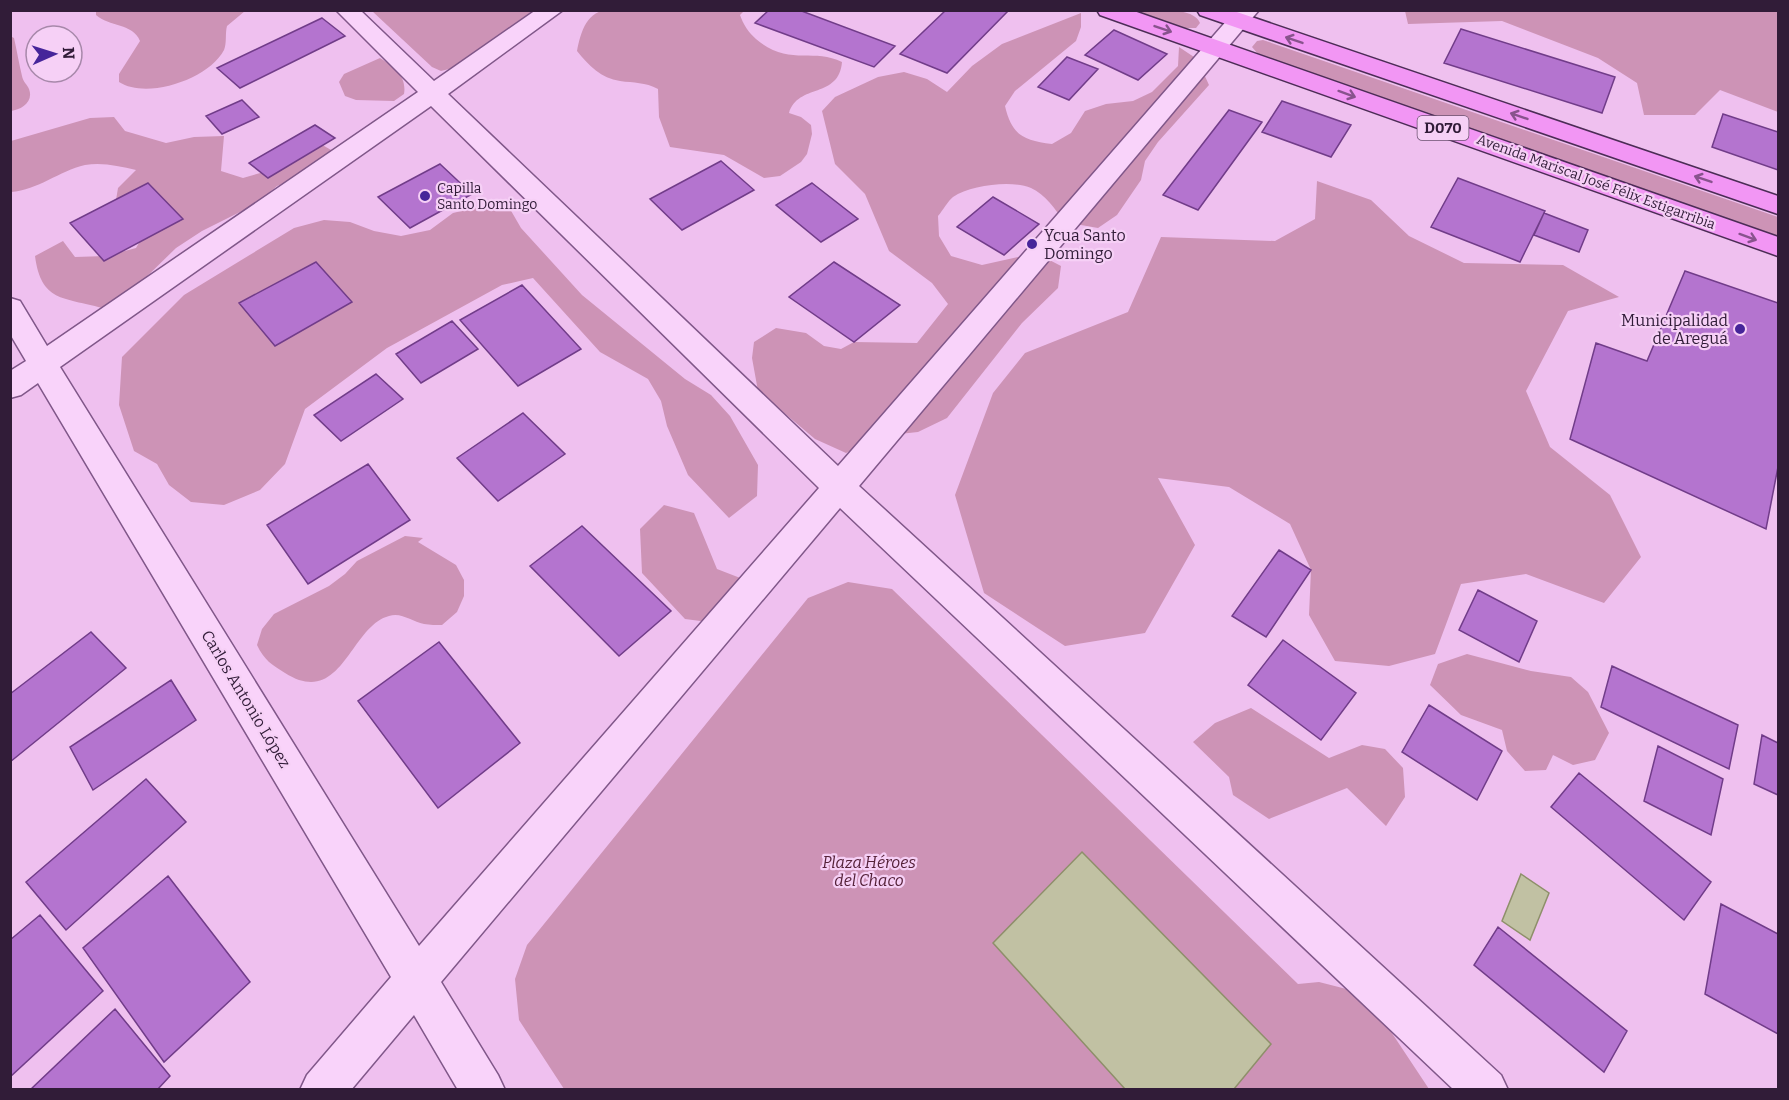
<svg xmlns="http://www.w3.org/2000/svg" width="1789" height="1100" font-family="Bitter,serif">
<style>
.green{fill:#cd93b6}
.water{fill:#c1c1a3;stroke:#8e8f6a;stroke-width:1.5}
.building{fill:#b474cf;stroke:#713c89;stroke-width:1.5}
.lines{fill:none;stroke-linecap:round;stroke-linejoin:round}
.street-casing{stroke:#805789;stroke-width:3}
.primary-casing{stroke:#4c2c56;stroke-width:3}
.street{fill:#f9d3fa;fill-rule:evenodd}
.primary{fill:#f296f4;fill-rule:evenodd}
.oneway{stroke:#88538d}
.poi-dot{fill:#46259a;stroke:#f6d0f6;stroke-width:2}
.labels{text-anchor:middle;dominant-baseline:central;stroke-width:4.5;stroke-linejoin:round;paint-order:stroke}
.far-street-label{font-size:14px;fill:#311c38;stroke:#f6d0f6}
.far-poi-label{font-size:14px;fill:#311c38;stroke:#f6d0f6;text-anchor:start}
.shield{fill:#f6d0f6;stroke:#6c5271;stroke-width:1.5}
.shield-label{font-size:15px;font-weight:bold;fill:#311c38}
.poi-label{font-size:16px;fill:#311c38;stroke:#f6d0f6;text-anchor:start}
.street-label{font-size:16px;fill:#311c38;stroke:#f6d0f6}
.park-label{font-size:16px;font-style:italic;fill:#552239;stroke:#f6d0f6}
</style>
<rect width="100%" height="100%" fill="#efc0ef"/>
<path class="green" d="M 96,11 L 96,10 L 245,11 L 227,26 C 225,33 227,43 224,50 C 209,79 147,100 119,82 L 119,74 L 140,41 C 133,23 109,27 96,15 Z
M 372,11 L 535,11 L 453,68 L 441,71 L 432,67 Z
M 632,11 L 744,11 L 740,15 C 743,24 749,33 756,39 C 789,67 813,47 842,62 C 839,99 798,83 789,113 L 801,117 L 811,125 L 812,134 L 807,154 L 801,162 L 780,176 L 764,178 L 724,155 L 670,147 L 659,117 L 658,89 C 645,82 634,83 620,81 C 601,78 589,66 577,51 C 581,31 587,10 610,10 C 617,10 623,10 630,12 Z
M 1131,11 C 1148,11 1193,5 1200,23 L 1196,28 L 1185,28 Z
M 1405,11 L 1778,11 L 1778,112 L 1720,90 L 1695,115 L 1644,115 L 1637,83 L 1598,58 L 1502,21 L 1408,24 Z
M 1081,13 L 1081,27 L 1076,41 L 1015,91 L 1005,106 C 1012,136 1024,140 1052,144 L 1071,133 L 1085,111 L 1106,104 L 1133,101 L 1152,92 L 1178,66 L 1179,47 L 1197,59 L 1209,85 L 1158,142 L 1145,161 L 1141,180 L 1117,215 L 1098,228 L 1064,222 C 1056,210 1045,194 1031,188 C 1012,180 971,185 953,197 C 948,201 943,210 938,216 L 939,236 L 951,256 L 982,265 L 1036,253 L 1061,266 L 1058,288 L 1022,323 L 947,418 L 918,432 L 881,436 L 846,453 L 815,439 L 758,391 L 752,358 L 754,342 L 776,328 L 806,333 L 824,346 L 841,349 L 854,342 L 917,343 L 948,304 L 932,283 L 889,251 L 865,194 L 835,164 L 822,111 L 835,97 L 878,77 L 904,72 L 927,79 L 947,92 L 972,66 L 1002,44 Z
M 10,36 L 14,38 C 17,51 19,64 22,76 C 23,82 27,84 29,89 C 34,102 21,110 11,111 Z
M 1263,40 L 1778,217 L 1778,236 L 1258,54 L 1252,47 L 1257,41 Z
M 380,58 C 394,67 407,76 404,94 L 394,101 L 356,100 L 345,96 L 339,82 L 344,74 Z
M 114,117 L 125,131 L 166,143 L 194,137 L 224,136 L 221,171 L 243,178 L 271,170 L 319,143 L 338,154 L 305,176 L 277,186 L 256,204 L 202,231 L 176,248 L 134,289 L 102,308 C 63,297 41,302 35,256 L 63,241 L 75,257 L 106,256 L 136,248 L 159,209 L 115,206 L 118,188 L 136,170 C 119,166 102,162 85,165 C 59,171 38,190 11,192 L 11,141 L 90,118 Z
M 1317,181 L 1371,200 L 1409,236 L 1464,263 L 1563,265 L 1619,297 L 1568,311 L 1526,391 L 1550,447 L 1610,495 L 1641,557 L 1604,603 L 1526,574 L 1461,584 L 1435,654 L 1389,666 L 1335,661 L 1309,615 L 1311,570 L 1290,524 L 1229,487 L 1158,478 L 1195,545 L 1145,633 L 1065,646 L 984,593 L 955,495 L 993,393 L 1025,353 L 1128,312 L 1161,237 L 1275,241 L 1315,219 Z
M 482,206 L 510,209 L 521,228 L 582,295 L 685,379 L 711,395 L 730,416 L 758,465 L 757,496 L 729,518 L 688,475 L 667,426 L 661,401 L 648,379 L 600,352 L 533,278 L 502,285 L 387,348 L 305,409 L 285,464 L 260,490 L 224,505 L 191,502 L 169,485 L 157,464 L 134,451 L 119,405 L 122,357 L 184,295 L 294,228 L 324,220 L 350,222 L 374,231 L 401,236 L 430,230 L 453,213 Z
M 664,505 L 694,513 L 717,569 L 748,581 L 739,626 L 685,619 L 642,573 L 640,529 Z
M 405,536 L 423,538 L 418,542 L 456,565 L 464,580 L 464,596 L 457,612 L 442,625 C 436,625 430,625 424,624 C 412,622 402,612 389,616 C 350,626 342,709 285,673 C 272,665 264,660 257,645 L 262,629 L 274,614 L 329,586 L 345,574 L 357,561 Z
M 848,582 L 892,589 L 1298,984 L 1319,982 L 1366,994 L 1429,1089 L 564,1089 L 519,1020 L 515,979 L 527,945 L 808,598 Z
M 1467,654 L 1531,671 L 1571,677 L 1588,692 L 1609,733 L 1595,760 L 1573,765 L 1553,755 L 1546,770 L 1525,771 L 1507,751 L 1502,730 L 1461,715 L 1430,685 L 1438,664 Z
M 1251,708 L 1329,758 L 1362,745 L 1385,749 L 1403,768 L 1405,797 L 1386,826 L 1347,788 L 1269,819 L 1233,795 L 1229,777 L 1193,742 L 1215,723 Z"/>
<path class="water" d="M 1082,852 L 1271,1044 L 1234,1089 L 1125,1089 L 993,943 Z
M 1521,874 L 1549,893 L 1530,940 L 1502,921 Z"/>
<path class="building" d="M 769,10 L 799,10 L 895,46 L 874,67 L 755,23 Z
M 946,10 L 1009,10 L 947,73 L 900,54 Z
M 322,18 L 345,36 L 240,88 L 217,68 Z
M 1461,29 L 1615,77 L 1602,113 L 1444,63 Z
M 1114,30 L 1167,54 L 1138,80 L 1085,55 Z
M 1067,57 L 1098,69 L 1069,100 L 1038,87 Z
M 242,100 L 259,117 L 222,134 L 206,116 Z
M 1282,101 L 1351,125 L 1331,157 L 1262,132 Z
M 1229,110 L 1262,122 L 1198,210 L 1163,195 Z
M 1723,114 L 1778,132 L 1778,170 L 1712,147 Z
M 315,125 L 335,138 L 268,178 L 249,163 Z
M 721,161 L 754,190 L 682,230 L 650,199 Z
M 440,164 L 472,194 L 410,228 L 378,197 Z
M 1458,178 L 1545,211 L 1520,262 L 1431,227 Z
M 148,183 L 183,219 L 104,261 L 70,223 Z
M 812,183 L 858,219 L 821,242 L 776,205 Z
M 993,197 L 1039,224 L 1004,255 L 957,227 Z
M 1544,213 L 1588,230 L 1579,252 L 1534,235 Z
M 316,262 L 352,302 L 275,346 L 239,303 Z
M 834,262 L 900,305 L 854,342 L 789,297 Z
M 1685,271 L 1778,303 L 1778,467 L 1766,529 L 1570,439 L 1596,343 L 1647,361 Z
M 522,285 L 581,349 L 518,386 L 460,320 Z
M 452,321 L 478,349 L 421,383 L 396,354 Z
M 376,374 L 403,399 L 341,441 L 314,415 Z
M 523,413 L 565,454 L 498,501 L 457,458 Z
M 368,464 L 410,520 L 308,584 L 267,525 Z
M 582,526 L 671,611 L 619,656 L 530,566 Z
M 1279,550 L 1311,570 L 1266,637 L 1232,616 Z
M 1478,590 L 1537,621 L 1519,662 L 1459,630 Z
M 91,632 L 126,668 L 10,762 L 10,694 Z
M 1283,640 L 1356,693 L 1321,740 L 1248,685 Z
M 439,642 L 520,743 L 438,808 L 358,701 Z
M 1612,666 L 1738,725 L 1729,769 L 1601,707 Z
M 171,680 L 196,720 L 93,790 L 70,747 Z
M 1429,705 L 1502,751 L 1477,800 L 1402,752 Z
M 1762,735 L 1778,743 L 1778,795 L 1754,784 Z
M 1658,746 L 1723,779 L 1711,835 L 1644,801 Z
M 1579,773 L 1711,882 L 1684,920 L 1551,807 Z
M 146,779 L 186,822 L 66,930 L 26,882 Z
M 168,876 L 250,982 L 164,1062 L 83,948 Z
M 1721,904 L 1778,934 L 1778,1034 L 1705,994 Z
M 40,915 L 103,991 L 10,1077 L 10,940 Z
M 1498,927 L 1627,1031 L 1604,1072 L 1474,965 Z
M 115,1009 L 170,1076 L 157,1090 L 30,1090 Z"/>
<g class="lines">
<g class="street-casing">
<path id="street" d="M 336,10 L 360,10 L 434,81 L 536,10 L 563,10 L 448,94 L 838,466 L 1236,10 L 1259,10 L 859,486 L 1501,1075 L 1508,1090 L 1454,1090 L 840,508 L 441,982 L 498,1075 L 505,1090 L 458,1090 L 414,1015 L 351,1090 L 300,1090 L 307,1075 L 391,977 L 38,383 L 21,395 L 10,398 L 10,371 L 26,361 L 10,334 L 10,298 L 20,301 L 47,346 L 418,92 ZM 431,106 L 819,488 L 419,946 L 60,367 Z"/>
</g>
<g class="primary-casing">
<path id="primary" d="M 1097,10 L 1131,10 L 1778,237 L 1778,256 L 1100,15 Z
M 1197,10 L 1231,10 L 1778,196 L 1778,214 L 1200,15 Z"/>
</g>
<use href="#street" class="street"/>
<use href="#primary" class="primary"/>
</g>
<defs><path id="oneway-shaft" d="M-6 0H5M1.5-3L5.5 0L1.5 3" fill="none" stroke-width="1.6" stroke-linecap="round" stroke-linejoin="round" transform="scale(1.5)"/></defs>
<g class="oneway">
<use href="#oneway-shaft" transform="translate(1163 29) rotate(19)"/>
<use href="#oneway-shaft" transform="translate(1294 40) rotate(-161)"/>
<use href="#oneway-shaft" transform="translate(1347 94) rotate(20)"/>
<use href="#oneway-shaft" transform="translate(1519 116) rotate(-161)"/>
<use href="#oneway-shaft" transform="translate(1703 179) rotate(-161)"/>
<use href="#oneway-shaft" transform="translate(1748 237) rotate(20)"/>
</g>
<g class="poi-dot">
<circle cx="425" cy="196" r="6"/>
<circle cx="1032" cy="244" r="6"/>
<circle cx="1740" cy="329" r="6"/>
</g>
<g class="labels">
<g class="far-street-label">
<text transform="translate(1596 182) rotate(20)">Avenida Mariscal José Félix Estigarribia</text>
</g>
<g class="far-poi-label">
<text x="437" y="188">Capilla<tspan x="437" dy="16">Santo Domingo</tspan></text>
</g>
<rect class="shield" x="1417.5" y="116" width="51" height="24" rx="4.5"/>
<g class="shield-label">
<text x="1443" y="128">D070</text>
</g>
<g class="poi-label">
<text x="1044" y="235">Ycua Santo<tspan x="1044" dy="18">Domingo</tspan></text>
<text x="1728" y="320" text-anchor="end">Municipalidad<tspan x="1728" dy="18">de Areguá</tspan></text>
</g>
<g class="street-label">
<text transform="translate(246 699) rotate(59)">Carlos Antonio López</text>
</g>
<g class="park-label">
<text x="869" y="862">Plaza Héroes<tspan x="869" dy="18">del Chaco</tspan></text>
</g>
</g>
<rect width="1789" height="1100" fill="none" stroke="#311c38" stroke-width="24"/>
<g transform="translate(54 54) rotate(87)"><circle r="28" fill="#f6d0f6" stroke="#a788aa" stroke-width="1.5"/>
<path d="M0-4.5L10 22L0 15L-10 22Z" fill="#46259a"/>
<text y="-9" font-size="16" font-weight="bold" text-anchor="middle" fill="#311c38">N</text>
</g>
</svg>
